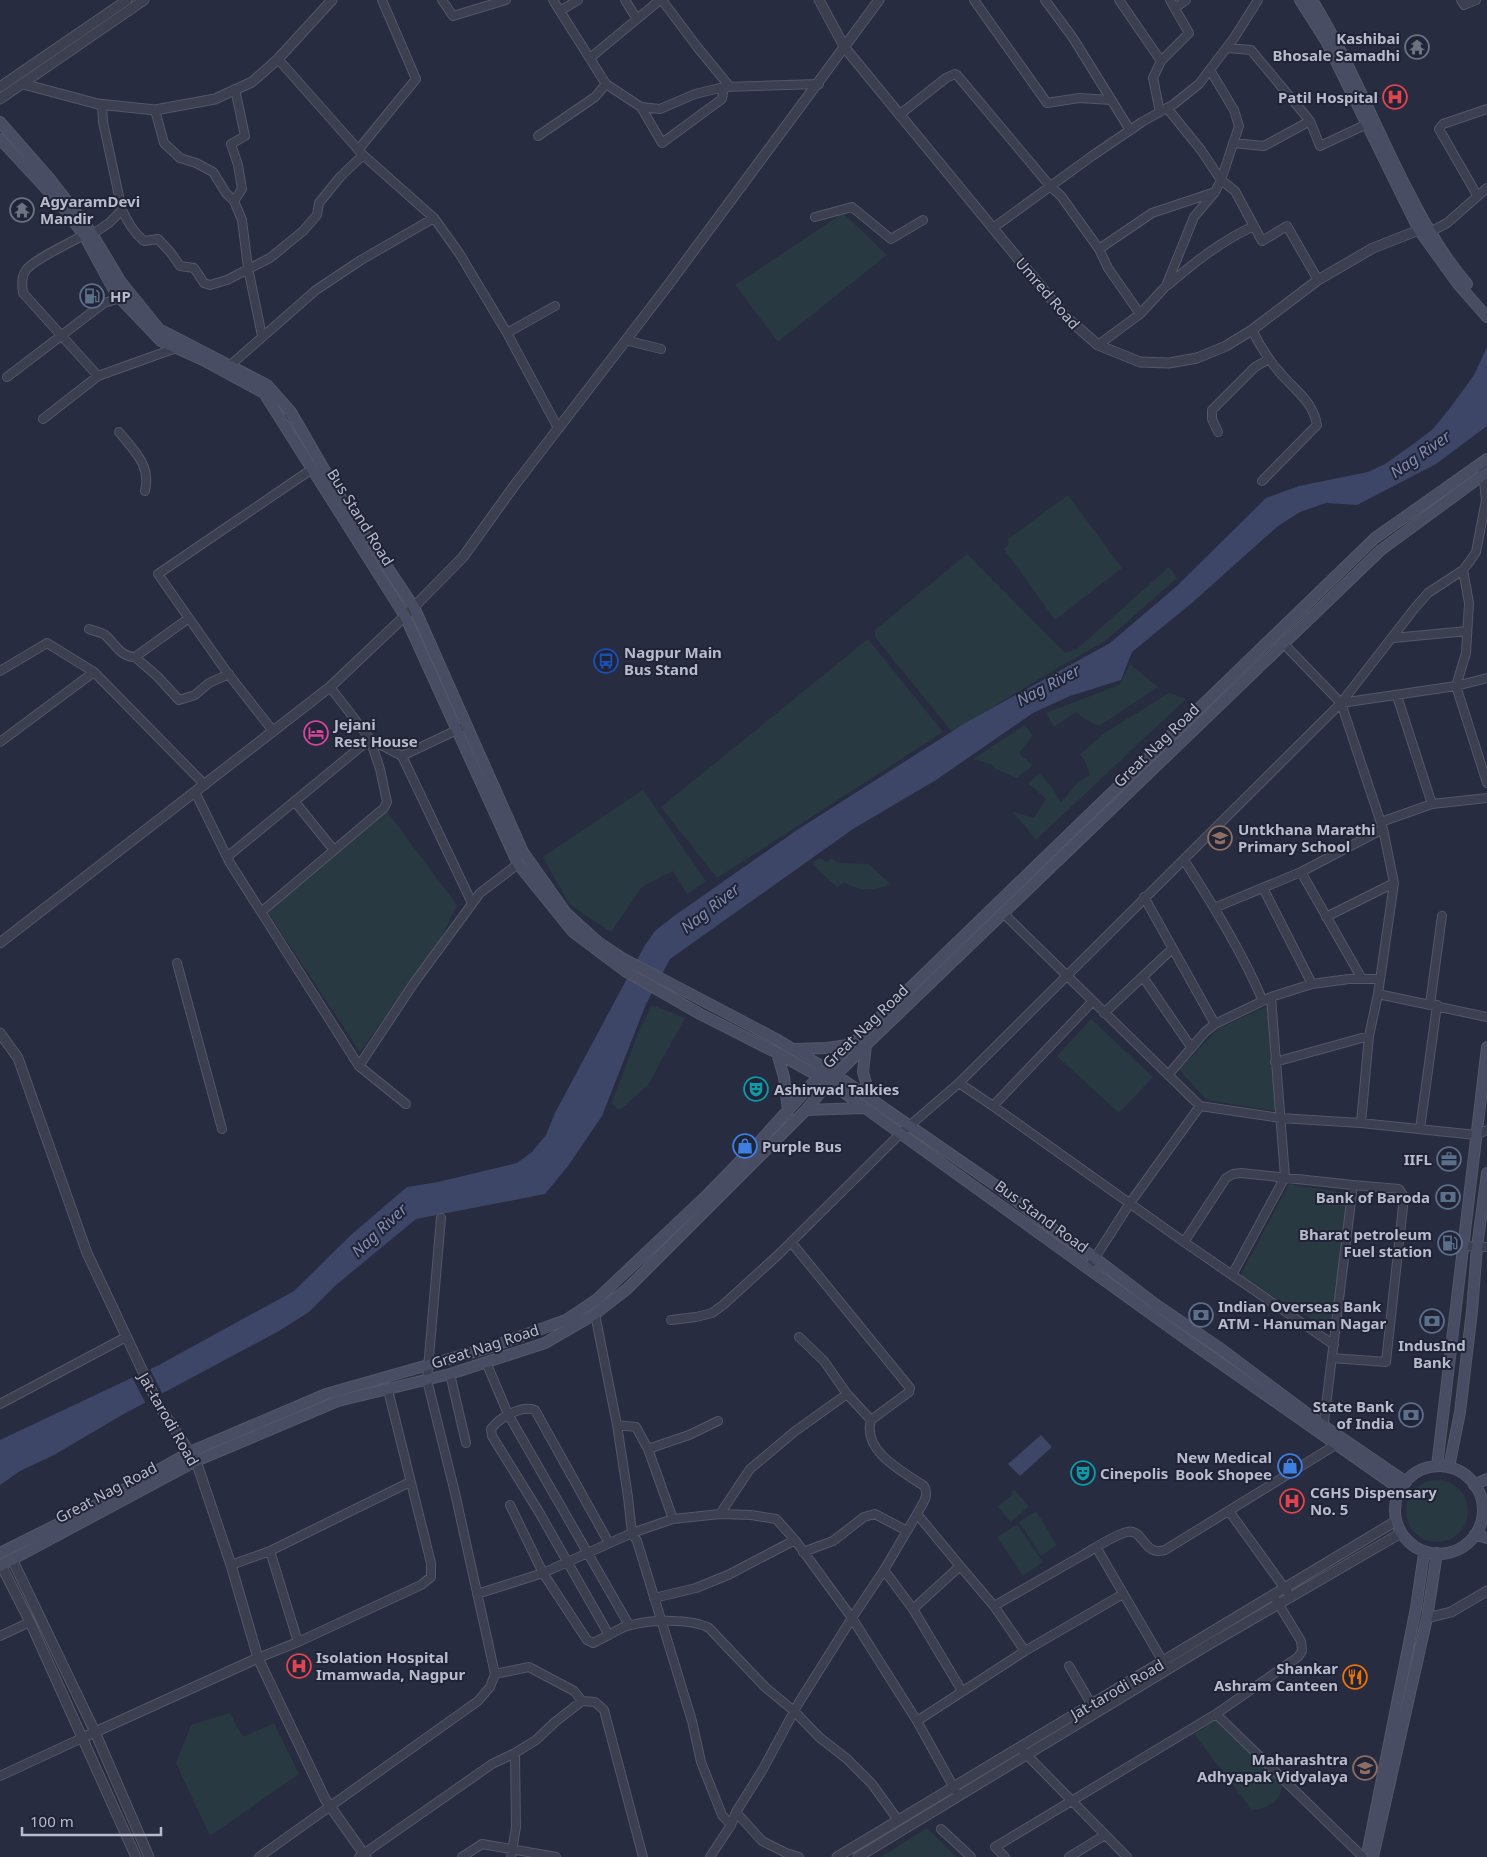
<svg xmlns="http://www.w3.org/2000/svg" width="1487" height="1857" font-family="'Noto Sans',sans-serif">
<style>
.green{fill:#293941}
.water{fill:#3e4668}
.pier{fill:#272c40}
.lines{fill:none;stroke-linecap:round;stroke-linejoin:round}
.minor-casing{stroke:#535768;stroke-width:10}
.tertiary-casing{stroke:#535768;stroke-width:11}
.secondary-casing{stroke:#535768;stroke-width:12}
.minor{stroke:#3b3f50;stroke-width:8}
.tertiary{stroke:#3b3f50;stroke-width:9}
.secondary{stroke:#494d63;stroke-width:10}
.labels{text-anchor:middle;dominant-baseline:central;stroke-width:4;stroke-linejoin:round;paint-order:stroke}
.poi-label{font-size:15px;font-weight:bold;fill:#b8bbcb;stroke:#202436;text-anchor:start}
.street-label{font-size:15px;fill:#b8bbcb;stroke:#202436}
.water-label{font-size:16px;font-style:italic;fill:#818bb1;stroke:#202436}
</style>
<rect width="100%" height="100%" fill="#272c40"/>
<path class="green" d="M 843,213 L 887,255 L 778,342 L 735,285 Z
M 1068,495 L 1122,568 L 1055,620 L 1004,549 L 1009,544 L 1008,539 Z
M 967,554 L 1065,653 L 1077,649 L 1169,567 L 1177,578 L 1104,642 L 1061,666 L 952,732 L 875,637 L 875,630 Z
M 868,639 L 943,732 L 717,878 L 661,807 Z
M 1130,664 L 1158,687 L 1099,726 L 1086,720 L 1076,712 L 1054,727 L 1046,713 L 1119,685 Z
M 1169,693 L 1186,699 L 1036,840 L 1013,812 L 1034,818 L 1046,799 L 1028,783 L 1040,773 L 1050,785 L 1061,802 L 1078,782 L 1090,775 L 1086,763 L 1080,754 L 1106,732 Z
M 1025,725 L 1033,736 L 1019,753 L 1033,766 L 1016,778 L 996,769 L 991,764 L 973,759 Z
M 643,790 L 706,881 L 687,894 L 673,871 L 642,887 L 611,932 L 569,904 L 543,857 Z
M 386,810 L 457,905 L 437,946 L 360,1052 L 267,911 Z
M 820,858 L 826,862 L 832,858 L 838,863 L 869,864 L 890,884 C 874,892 859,891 844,882 L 837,887 L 818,870 L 813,862 Z
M 652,1005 L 685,1018 L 648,1085 L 620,1110 L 611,1104 L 639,1031 Z
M 1268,1006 L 1275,1111 L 1207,1100 L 1179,1070 L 1219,1028 Z
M 1091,1019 L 1153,1077 L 1119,1113 L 1057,1056 Z
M 1289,1184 L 1352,1194 L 1331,1331 L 1240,1276 Z
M1406 1511a31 31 0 1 1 62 0a31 31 0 1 1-62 0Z
M 1014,1490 L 1029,1506 L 1011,1522 L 998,1507 L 1013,1494 L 1011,1492 Z
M 1036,1511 L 1057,1545 L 1041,1556 L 1019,1522 Z
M 1017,1524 L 1043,1562 L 1023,1576 L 997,1537 Z
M 230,1713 L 242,1736 L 246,1736 L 274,1723 L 299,1774 L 210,1836 L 176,1763 L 191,1725 Z
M 1216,1719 L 1280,1781 C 1287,1798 1267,1810 1252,1810 L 1194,1734 Z
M 927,1828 L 956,1857 L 881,1857 Z"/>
<path class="water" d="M 1487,347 L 1487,426 L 1436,464 L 1357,505 L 1326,503 L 1300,512 L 1278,526 L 1193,602 L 1132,652 L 1121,680 L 1070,696 L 1033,713 L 936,780 L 853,829 L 670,959 L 646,1004 L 602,1116 L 568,1166 L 545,1194 L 416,1219 L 336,1285 L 309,1312 L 279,1331 L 122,1415 L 54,1455 L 20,1471 L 0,1485 L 0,1440 L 159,1365 L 294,1291 L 352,1234 L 407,1187 L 438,1182 L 517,1163 L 532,1152 L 546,1135 L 555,1113 L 645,945 L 655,931 L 674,916 L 797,830 L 967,722 L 1110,643 L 1177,586 L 1266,498 L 1299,486 L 1368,472 L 1385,464 L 1412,445 L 1433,429 L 1450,408 L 1474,375 Z
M 1041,1435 L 1052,1447 L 1020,1476 L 1008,1464 Z"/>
<path class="pier" d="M 149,1367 L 164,1397 L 147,1406 L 131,1375 Z"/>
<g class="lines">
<g class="minor-casing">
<path id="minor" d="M 442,0 L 453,16 L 506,0
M 553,0 L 606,84 L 641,107 L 660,109 L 695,94 L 724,87 L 819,84
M 625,0 L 637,19
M 662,0 L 698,48 L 730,87
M 974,0 L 1047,103 L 1079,98 L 1111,100
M 1045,0 L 1073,38 L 1130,130
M 1119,0 L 1161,61 L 1153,78 L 1160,112
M 1461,0 L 1464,5 L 1476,0
M 1175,8 L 1186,0
M 560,11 L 578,0
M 1227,48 L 1251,50 L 1310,121
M 590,58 L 660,0
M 278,59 L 363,155 L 434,218 L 459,253 L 507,333 L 558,428
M 1161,61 L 1189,33 L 1170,0
M 641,107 L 662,143 L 722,99 L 724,87
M 1167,108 L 1201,150 L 1221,180 L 1235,191 L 1262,241 L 1287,226 L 1318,280
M 155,110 L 164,143 L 180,158 L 196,163 L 213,172 L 226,193 L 234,201 L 242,220 L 248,268 L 262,336
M 899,115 L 946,78 L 955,74 L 957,75 L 1050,186 L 1061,196 L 1099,249 L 1108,268 L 1140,314
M 538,136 L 595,97 L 606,84
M 1233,143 L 1264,146 L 1310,121 L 1320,146 L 1367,124
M 358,150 L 416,79 L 382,0
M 1477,195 L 1439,129 L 1443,124 L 1487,109
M 234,201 L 242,189 L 238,165 L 231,144 L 245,136 L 235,89
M 122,210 C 128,222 133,232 144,241 L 158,239 L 171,253 L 180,266 L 194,268 L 204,283 L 210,285 L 227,280 L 270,258 L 303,231 L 317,215 L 319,203 L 340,177 L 363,155
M 815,217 L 852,207 L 891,239 L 923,220
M 993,228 L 1092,156 L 1142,122 L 1174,104 L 1199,84 L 1234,38 L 1258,0
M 1430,232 L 1447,223 L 1487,188
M 93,234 L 109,223 L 122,210 L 103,122 L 102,104
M 84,235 C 71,242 33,260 26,270 C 21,277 22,285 23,293 L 98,376
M 1099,249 L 1152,213 L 1215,192
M 1168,285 C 1195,262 1221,241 1254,226
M 1252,330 C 1260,346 1270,362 1282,375 C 1297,392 1313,402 1317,425 L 1262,481
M 507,333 L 555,306
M 629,341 L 661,349
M 1098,345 L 1140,314 L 1166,286 L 1194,217 L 1215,192 L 1221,180 L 1239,126 L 1234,110 L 1210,70
M 227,368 L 316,290 L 361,260 L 434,218
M 7,377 L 104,303 L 120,298
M 43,419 L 98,376 L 176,348
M 119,432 C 135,452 151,465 145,491
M 1218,432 L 1212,419 L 1212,410 L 1255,367 L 1269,359
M 1463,570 L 1469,603 L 1466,653 L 1456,686 L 1487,783
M 189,618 L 135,657 L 157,676 L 179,700 L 195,695 L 209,683 L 229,674
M 89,629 C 94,631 101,632 105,635 C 115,643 120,657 135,657
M 1393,638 L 1467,631
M 1283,643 L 1341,703 L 1383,829 L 1394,883 L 1378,994 L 1369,1036 L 1361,1123
M 0,671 L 47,643 L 94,672 L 205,785
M 330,687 L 370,739 L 402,756
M 1397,696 L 1432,804
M 1341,703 L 1456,686 L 1487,678
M 461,728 L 402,756 L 472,903
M 273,731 L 226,671 L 158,574 L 312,469
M 0,742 L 94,672
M 195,792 L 230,863 L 359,1066 L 414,983 L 480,893 L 518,864
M 295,802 L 333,849
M 1381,822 L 1432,804 L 1487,798
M 227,857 L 370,739 L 380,769 L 387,802 L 384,808 L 261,912
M 1184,860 C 1213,905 1242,952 1263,1001
M 1301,872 L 1362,979
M 1263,888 L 1312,984
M 1144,897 L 1215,1024
M 1214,908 L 1301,872 L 1383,829
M 1003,913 L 1200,1106 L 1280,1118 L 1361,1123 L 1476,1135 L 1487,1130
M 1326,917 L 1394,883
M 177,963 L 222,1129
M 1143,977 L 1191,1047
M 1378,994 L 1487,1017
M 1430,1004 L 1442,916
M 1104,1013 L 1172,949
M 1275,1062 L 1369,1036
M 359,1066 L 406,1104
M 1168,1075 L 1205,1032 L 1215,1024 L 1271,997 L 1312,984 L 1349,979 L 1379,979
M 959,1083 L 993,1106 L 1093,1001
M 993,1106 L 1184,1242 L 1334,1345
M 1420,1129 L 1437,1005
M 791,1242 L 910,1388 L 909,1392 L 871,1420 C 862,1451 902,1471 924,1486 C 930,1496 922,1504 917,1514
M 1184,1242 L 1226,1178 L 1233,1174 L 1241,1173 L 1353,1185 L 1323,1430
M 1464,1246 L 1487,1247
M 1089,1267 L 1130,1203 L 1200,1106
M 1232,1275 L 1285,1177 L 1271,997
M 595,1314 L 617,1425 L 628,1497 L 632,1533 L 637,1541 L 692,1721 L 701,1762 L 722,1815 L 731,1825
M 671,1320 L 696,1317 L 712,1313 L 723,1305 L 778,1255 L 901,1133 L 959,1083 L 1341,703 L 1414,609 L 1428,593 L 1463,570 L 1470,561 L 1476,552 L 1486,500 L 1482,463
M 799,1337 L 824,1361 L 847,1394 L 871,1420
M 1332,1358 L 1386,1362 L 1404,1197 L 1399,1189 L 1353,1185
M 486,1362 L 508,1414 L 629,1625
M 450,1374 L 466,1443
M 0,1404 L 126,1337
M 617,1425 L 636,1427 L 648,1449 L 673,1519
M 648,1449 L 689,1435 L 718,1421
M 510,1505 L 543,1573 L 587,1640 L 593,1643 L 609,1635
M 1229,1511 L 1291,1597
M 720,1514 L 750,1469 L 794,1432 L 847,1394
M 609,1543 L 535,1410 C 521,1405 499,1418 491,1429 L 492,1436 L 539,1512 L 609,1635 C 616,1631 623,1626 631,1625 C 651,1620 690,1618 709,1628 L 765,1687 L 794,1711 L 819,1737 L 847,1759 L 872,1784 L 898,1820
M 1096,1547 L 1165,1665
M 270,1551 L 298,1642
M 803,1552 L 833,1541 L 864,1517 L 875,1514 L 907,1531
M 231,1565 L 270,1551 L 410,1482
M 960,1566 L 994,1606 C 1024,1589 1053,1572 1083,1555 C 1095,1548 1114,1535 1127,1532 C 1144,1528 1143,1557 1165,1550 L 1337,1444
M 884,1570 L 913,1609 L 960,1566 L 917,1514 L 884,1570 L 852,1618 L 917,1721
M 477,1594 L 543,1573 L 632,1533 L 673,1519 L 720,1514 L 751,1515 L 776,1519 L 795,1540 L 852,1618 L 798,1704 L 763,1769 L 736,1812 L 731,1825 L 710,1857
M 654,1598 L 696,1588 L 728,1575 L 795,1540
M 994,1606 L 1025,1651
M 913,1609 L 962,1691
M 0,1636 L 30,1622
M 258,1658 L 298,1642 L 421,1585 L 431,1577 L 431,1563 L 388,1390
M 1069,1666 L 1096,1712
M 495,1674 L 529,1667 L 574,1691 L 582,1701
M 1216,1714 L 1363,1857
M 1024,1752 L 1127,1857
M 0,1776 L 82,1738
M 958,1795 L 917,1721 L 1025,1651 L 1123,1594
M 736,1812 L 762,1841 L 786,1853 L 799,1857
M 941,1829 L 971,1857
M 539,1854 L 556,1857
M 259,1857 L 478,1701 L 490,1687 L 495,1674 L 455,1493 L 427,1380 L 441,1218
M 359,1857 L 492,1764 L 515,1753 L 536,1740 L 555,1722 L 582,1701 L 595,1702 L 604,1710 L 643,1857
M 462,1857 L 482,1844 L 539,1854 L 539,1857
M 511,1857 L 516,1827 L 515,1753
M 1005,1857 L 995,1847 L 1216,1714 L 1298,1657 L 1302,1651 L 1301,1641 L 1273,1595
M 1069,1857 L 1105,1835"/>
</g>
<g class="tertiary-casing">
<path id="tertiary" d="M 819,0 L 845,48 L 1066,317 L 1098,345 L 1140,362 L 1169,363 L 1197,358 L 1226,346 L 1252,330 L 1318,280 L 1373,248 L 1419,230 L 1425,231
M 23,84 L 98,104 L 155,110 L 215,99 L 252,82 L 278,59 L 332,0
M 0,87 L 127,0
M 0,99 L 144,0
M 0,943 L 330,687 L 405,616 L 463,557 L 514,486 L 666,288 L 879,0
M 0,1033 L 18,1058 L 87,1253 L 159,1406 L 196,1461 L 231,1565 L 258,1658 L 325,1799 L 366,1857
M 12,1559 L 95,1732 L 149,1857
M 1,1565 L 30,1622 L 136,1857
M 1427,1618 L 1451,1612 L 1487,1591
M 82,1738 L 258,1658
M 837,1857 L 1396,1521
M 858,1857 L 1208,1645 L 1401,1533"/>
</g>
<g class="secondary-casing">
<path id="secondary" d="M 1300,0 L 1326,41 L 1419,230 L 1458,284 L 1487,317
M 1312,0 C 1349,60 1374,125 1406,187 C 1423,221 1442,255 1467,284
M 0,122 L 49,178 L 91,232 L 121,282 L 159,329 L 267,385 L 291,412 L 339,495 L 414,607 L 523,852 L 566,913 L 598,942 L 622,958 L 776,1039 L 836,1075 L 1001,1189 L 1053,1229 L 1095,1258 L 1155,1304 L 1221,1349 L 1324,1426 L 1406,1482
M 0,139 L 62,206 L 84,235 L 116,294 L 161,341 L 203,360 L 264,393 L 405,616 L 518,864 L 573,932 L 625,971 L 700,1014 L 777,1053 L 829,1082 L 1190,1342 L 1400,1489
M 866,1045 L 863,1072 L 870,1097
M 794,1049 L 827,1048 L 854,1044
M 777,1053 L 784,1077 L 788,1111
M 806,1110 L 864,1108
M 1437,1466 L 1487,1047
M1395 1510a44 44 0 1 1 88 0a44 44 0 1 1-88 0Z
M 1449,1467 L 1460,1412 L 1472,1311 L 1477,1247 L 1487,1173
M 1474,1485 L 1487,1479
M 1475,1534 L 1487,1538
M 0,1553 L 102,1502 L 190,1452 L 326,1394 L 488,1348 L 566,1320 L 596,1300 L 707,1195 L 760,1141 L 819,1076 L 1375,538 L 1487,459
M 0,1566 L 196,1461 L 338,1401 L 450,1374 L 545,1343 L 595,1314 L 627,1289 L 806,1110 L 829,1082 L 866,1045 L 1381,550 L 1487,472
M 1368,1849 L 1416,1608 L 1424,1553
M 1373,1857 L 1427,1618 L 1437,1553"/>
</g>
<use href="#minor" class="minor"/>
<use href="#tertiary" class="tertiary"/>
<use href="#secondary" class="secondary"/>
</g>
<defs>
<g id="temple-ring" transform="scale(1.25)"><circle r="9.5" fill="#202436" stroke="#6b7280" stroke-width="1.5"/><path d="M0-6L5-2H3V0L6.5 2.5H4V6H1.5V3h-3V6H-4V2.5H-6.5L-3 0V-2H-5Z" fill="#6b7280"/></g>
<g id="hospital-ring" transform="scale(1.25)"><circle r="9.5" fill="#202436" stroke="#e0444e" stroke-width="1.5"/><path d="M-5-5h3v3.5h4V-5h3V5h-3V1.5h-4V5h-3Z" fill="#e0444e"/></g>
<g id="fuel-ring" transform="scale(1.25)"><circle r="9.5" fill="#202436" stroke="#5c6f8a" stroke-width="1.5"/><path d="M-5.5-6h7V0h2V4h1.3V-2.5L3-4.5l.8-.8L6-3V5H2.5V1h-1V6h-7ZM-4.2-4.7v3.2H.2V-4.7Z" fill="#5c6f8a"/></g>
<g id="bus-ring" transform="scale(1.25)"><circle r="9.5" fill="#202436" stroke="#1a4fb4" stroke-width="1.5"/><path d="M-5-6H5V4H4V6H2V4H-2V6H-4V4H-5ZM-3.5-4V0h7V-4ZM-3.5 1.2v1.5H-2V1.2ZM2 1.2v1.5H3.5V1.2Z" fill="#1a4fb4"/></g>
<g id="hotel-ring" transform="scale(1.25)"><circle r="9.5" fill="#202436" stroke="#d1479c" stroke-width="1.5"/><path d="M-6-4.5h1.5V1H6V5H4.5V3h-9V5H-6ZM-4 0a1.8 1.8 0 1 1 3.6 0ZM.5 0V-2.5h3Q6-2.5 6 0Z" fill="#d1479c"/></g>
<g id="school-ring" transform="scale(1.25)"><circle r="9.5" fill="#202436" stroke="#8d6e63" stroke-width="1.5"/><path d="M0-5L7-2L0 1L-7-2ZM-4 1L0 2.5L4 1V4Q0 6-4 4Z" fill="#8d6e63"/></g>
<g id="theatre-ring" transform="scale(1.25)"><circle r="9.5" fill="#202436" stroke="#0f9aa8" stroke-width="1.5"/><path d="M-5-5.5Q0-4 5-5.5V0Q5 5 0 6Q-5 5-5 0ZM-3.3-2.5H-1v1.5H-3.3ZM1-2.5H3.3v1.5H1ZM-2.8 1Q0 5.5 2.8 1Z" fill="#0f9aa8"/></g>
<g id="shop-ring" transform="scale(1.25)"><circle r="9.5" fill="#202436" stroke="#3f7fe0" stroke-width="1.5"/><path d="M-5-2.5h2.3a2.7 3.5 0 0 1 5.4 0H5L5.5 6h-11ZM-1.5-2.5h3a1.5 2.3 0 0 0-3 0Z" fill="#3f7fe0"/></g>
<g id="office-ring" transform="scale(1.25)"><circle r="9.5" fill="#202436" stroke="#5c6f8a" stroke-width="1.5"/><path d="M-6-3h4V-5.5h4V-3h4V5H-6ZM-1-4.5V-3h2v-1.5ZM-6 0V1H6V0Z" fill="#5c6f8a"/></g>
<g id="bank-ring" transform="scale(1.25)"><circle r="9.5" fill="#202436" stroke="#5c6f8a" stroke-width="1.5"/><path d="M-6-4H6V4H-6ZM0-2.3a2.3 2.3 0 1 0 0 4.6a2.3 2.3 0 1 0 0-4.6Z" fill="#5c6f8a"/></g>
<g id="restaurant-ring" transform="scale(1.25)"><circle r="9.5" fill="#202436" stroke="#e8710a" stroke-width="1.5"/><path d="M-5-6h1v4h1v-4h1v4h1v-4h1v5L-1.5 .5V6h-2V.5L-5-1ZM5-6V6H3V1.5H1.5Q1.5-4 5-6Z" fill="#e8710a"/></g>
<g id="university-ring" transform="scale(1.25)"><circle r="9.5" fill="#202436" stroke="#8d6e63" stroke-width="1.5"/><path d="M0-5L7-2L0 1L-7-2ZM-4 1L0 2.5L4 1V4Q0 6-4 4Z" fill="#8d6e63"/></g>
</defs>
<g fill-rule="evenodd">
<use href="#temple-ring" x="1417" y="47"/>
<use href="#hospital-ring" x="1395" y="97"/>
<use href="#temple-ring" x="22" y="210"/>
<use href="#fuel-ring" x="92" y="296"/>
<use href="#bus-ring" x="606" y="661"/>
<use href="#hotel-ring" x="316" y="733"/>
<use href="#school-ring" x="1220" y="838"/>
<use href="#theatre-ring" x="756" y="1089"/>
<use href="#shop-ring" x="745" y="1146"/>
<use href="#office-ring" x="1449" y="1159"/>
<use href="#bank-ring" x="1448" y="1197"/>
<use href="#fuel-ring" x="1450" y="1243"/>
<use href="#bank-ring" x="1201" y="1315"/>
<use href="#bank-ring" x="1432" y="1321"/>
<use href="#bank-ring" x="1411" y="1415"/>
<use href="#shop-ring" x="1290" y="1466"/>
<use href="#theatre-ring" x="1083" y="1473"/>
<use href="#hospital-ring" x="1292" y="1501"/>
<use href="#hospital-ring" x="299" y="1666"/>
<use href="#restaurant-ring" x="1355" y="1677"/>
<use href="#university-ring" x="1365" y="1768"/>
</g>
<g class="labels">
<g class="poi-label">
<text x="1400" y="38" text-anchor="end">Kashibai<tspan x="1400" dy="17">Bhosale Samadhi</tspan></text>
<text x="1378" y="97" text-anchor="end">Patil Hospital</text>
<text x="40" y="201">AgyaramDevi<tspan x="40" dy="17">Mandir</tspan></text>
<text x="110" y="296">HP</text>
<text x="624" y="652">Nagpur Main<tspan x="624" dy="17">Bus Stand</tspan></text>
<text x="334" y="724">Jejani<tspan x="334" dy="17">Rest House</tspan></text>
<text x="1238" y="829">Untkhana Marathi<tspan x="1238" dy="17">Primary School</tspan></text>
<text x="774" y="1089">Ashirwad Talkies</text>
<text x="762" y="1146">Purple Bus</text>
<text x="1432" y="1159" text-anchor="end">IIFL</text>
<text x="1430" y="1197" text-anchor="end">Bank of Baroda</text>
<text x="1432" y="1234" text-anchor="end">Bharat petroleum<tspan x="1432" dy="17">Fuel station</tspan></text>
<text x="1218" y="1306">Indian Overseas Bank<tspan x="1218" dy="17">ATM - Hanuman Nagar</tspan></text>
<text x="1432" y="1345" text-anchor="middle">IndusInd<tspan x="1432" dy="17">Bank</tspan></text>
<text x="1394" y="1406" text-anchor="end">State Bank<tspan x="1394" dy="17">of India</tspan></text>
<text x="1272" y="1457" text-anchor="end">New Medical<tspan x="1272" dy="17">Book Shopee</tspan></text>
<text x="1100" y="1473">Cinepolis</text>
<text x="1310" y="1492">CGHS Dispensary<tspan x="1310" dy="17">No. 5</tspan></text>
<text x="316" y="1657">Isolation Hospital<tspan x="316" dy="17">Imamwada, Nagpur</tspan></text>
<text x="1338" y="1668" text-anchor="end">Shankar<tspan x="1338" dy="17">Ashram Canteen</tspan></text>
<text x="1348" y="1759" text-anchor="end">Maharashtra<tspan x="1348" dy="17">Adhyapak Vidyalaya</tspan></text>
</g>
<g class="street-label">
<text transform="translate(1048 293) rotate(49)">Umred Road</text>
<text transform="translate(361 517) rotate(58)">Bus Stand Road</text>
<text transform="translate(1156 745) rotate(-44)">Great Nag Road</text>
<text transform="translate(865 1026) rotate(-44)">Great Nag Road</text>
<text transform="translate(1042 1216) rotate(36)">Bus Stand Road</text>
<text transform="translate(485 1346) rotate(-18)">Great Nag Road</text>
<text transform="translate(169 1419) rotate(60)">Jat-tarodi Road</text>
<text transform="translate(106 1492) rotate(-28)">Great Nag Road</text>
<text transform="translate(1117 1689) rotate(-30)">Jat-tarodi Road</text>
</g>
<g class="water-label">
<text transform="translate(1420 454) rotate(-35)">Nag River</text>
<text transform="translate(1048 685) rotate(-28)">Nag River</text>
<text transform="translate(710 908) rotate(-38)">Nag River</text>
<text transform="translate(379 1230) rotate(-43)">Nag River</text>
</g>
</g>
<path d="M22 1827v8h139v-8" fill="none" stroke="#b8bbcb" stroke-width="2.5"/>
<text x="30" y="1827" font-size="15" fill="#b8bbcb" stroke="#202436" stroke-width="4" paint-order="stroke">100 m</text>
</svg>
